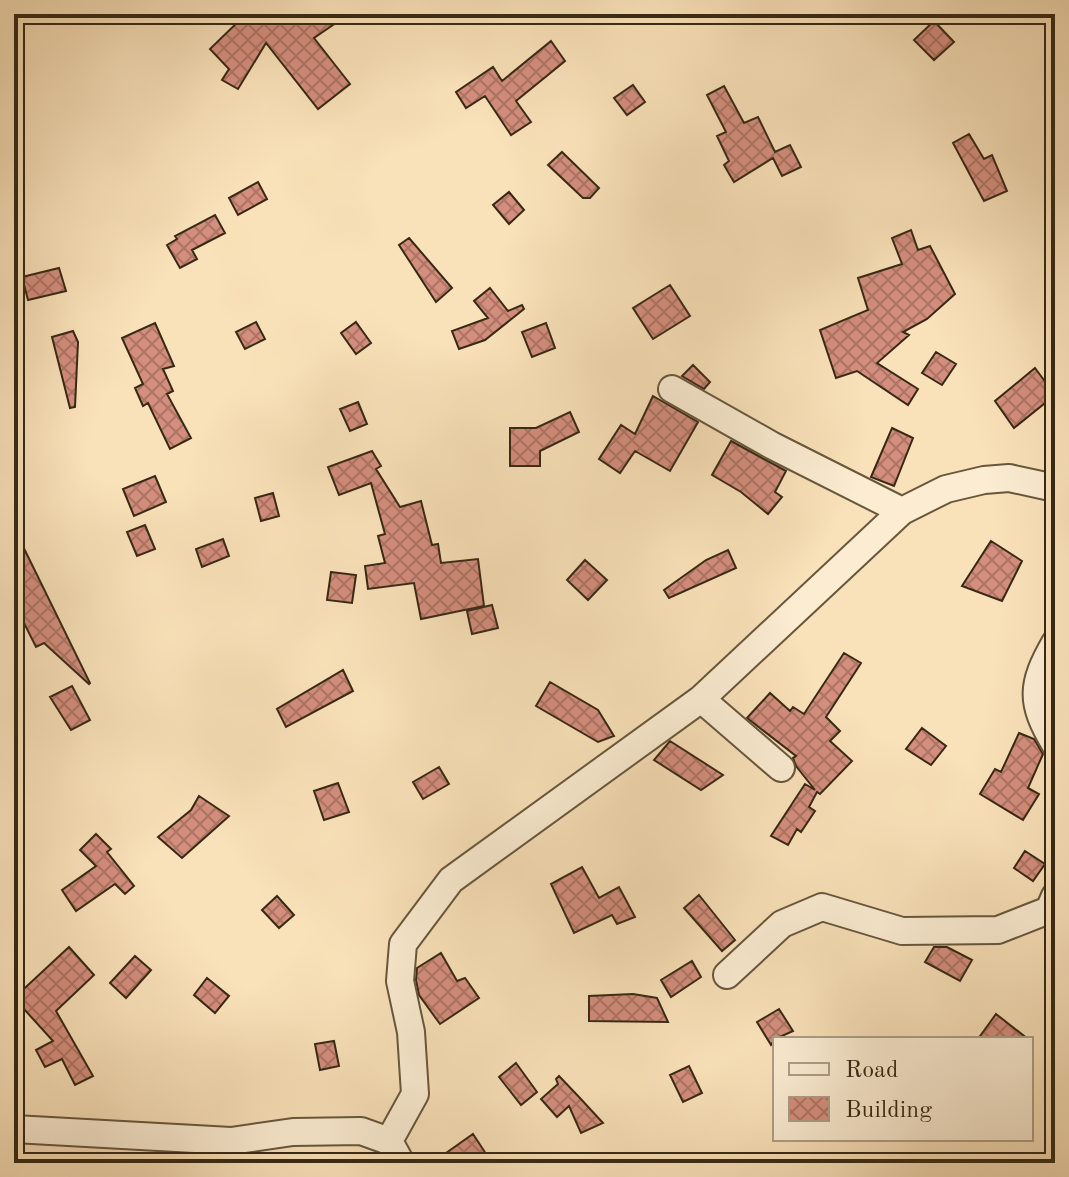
<svg xmlns="http://www.w3.org/2000/svg" width="1069" height="1177" font-family="'Old Standard TT',serif">
<style>
.building{fill:url(#building-cross-hatch);stroke:#372914;stroke-width:2}
.lines{fill:none;stroke-linecap:round;stroke-linejoin:round}
.minor-casing{stroke:#68573d;stroke-width:30}
.minor{stroke:#fbecd2;stroke-width:26}
</style>
<defs>
<pattern id="building-cross-hatch" width="8" height="8" patternUnits="userSpaceOnUse" patternTransform="scale(2)"><rect width="8" height="8" fill="#d48e7d"/><path d="M0 0l8 8M0 8l8-8" fill="none" stroke="#ad7465"/></pattern>
</defs>
<rect width="100%" height="100%" fill="#f9e1b9"/>
<filter id="stains"><feTurbulence type="fractalNoise" baseFrequency=".0025" numOctaves="4"/><feColorMatrix values="0 0 0 0 .2 0 0 0 0 .09 0 0 0 0 .02 0 0 0 .5 -.17"/></filter>
<radialGradient id="worn" r=".72"><stop offset=".6" stop-color="#630" stop-opacity="0"/><stop offset="1" stop-color="#630" stop-opacity=".3"/></radialGradient>
<path class="building" d="M 246,14 L 349,14 L 314,38 L 350,84 L 318,109 L 266,43 L 238,89 L 222,80 L 229,69 L 210,49 Z
M 934,21 L 954,42 L 934,60 L 914,40 Z
M 551,41 L 565,61 L 516,101 L 531,122 L 511,135 L 485,96 L 466,108 L 456,92 L 493,67 L 502,81 Z
M 633,85 L 645,102 L 627,115 L 614,98 Z
M 724,86 L 744,123 L 758,117 L 775,152 L 790,145 L 801,167 L 782,176 L 773,158 L 734,182 L 724,165 L 729,161 L 717,136 L 726,132 L 707,95 Z
M 969,134 L 984,159 L 992,155 L 1007,191 L 984,201 L 953,143 Z
M 562,152 L 599,188 L 590,198 L 583,198 L 548,165 Z
M 258,182 L 267,199 L 238,215 L 229,198 Z
M 509,192 L 524,210 L 509,224 L 493,205 Z
M 215,215 L 225,233 L 192,250 L 197,259 L 180,268 L 167,245 L 177,239 L 175,236 Z
M 911,230 L 918,250 L 930,246 L 955,294 L 927,319 L 903,332 L 909,335 L 877,363 L 918,389 L 908,405 L 857,371 L 836,378 L 820,330 L 868,310 L 858,278 L 902,264 L 892,238 Z
M 409,238 L 452,288 L 436,302 L 399,245 Z
M 59,268 L 66,291 L 28,300 L 22,277 Z
M 670,285 L 690,316 L 653,339 L 633,308 Z
M 490,288 L 508,311 L 522,305 L 524,309 L 485,340 L 459,349 L 452,331 L 488,318 L 474,301 Z
M 256,322 L 265,339 L 245,349 L 236,332 Z
M 356,322 L 371,343 L 356,354 L 341,333 Z
M 155,323 L 174,366 L 163,369 L 173,391 L 167,394 L 191,438 L 170,449 L 148,403 L 143,406 L 135,388 L 143,384 L 122,338 Z
M 546,323 L 555,348 L 532,357 L 522,332 Z
M 73,331 L 78,342 L 75,407 L 70,408 L 52,337 Z
M 936,352 L 956,364 L 942,385 L 922,373 Z
M 693,365 L 710,382 L 704,389 L 682,376 Z
M 1035,368 L 1055,395 L 1014,428 L 995,401 Z
M 653,396 L 698,422 L 670,471 L 635,451 L 620,473 L 599,459 L 621,425 L 635,434 Z
M 358,402 L 367,424 L 350,431 L 340,409 Z
M 570,412 L 579,432 L 540,451 L 540,466 L 510,466 L 510,428 L 536,428 Z
M 892,428 L 913,438 L 894,486 L 871,477 Z
M 731,441 L 786,471 L 775,492 L 782,497 L 768,514 L 741,492 L 712,475 Z
M 372,451 L 381,466 L 376,469 L 400,507 L 421,501 L 432,545 L 438,544 L 441,563 L 478,559 L 484,606 L 421,619 L 414,583 L 368,589 L 365,566 L 385,563 L 378,536 L 385,534 L 371,483 L 339,495 L 328,467 Z
M 155,476 L 166,502 L 134,516 L 123,489 Z
M 273,493 L 279,516 L 261,521 L 255,498 Z
M 145,525 L 155,549 L 137,556 L 127,532 Z
M 14,528 L 90,683 L 89,684 L 44,643 L 36,647 L 14,603 Z
M 223,539 L 229,556 L 202,567 L 196,549 Z
M 991,541 L 1022,561 L 1002,601 L 962,586 Z
M 728,550 L 736,568 L 669,598 L 664,590 L 706,560 Z
M 585,560 L 607,580 L 588,600 L 567,580 Z
M 331,572 L 356,575 L 352,603 L 327,600 Z
M 492,605 L 498,628 L 472,634 L 467,611 Z
M 844,653 L 861,663 L 826,717 L 840,731 L 830,741 L 852,761 L 820,794 L 817,792 L 809,807 L 815,811 L 801,832 L 797,829 L 788,845 L 771,836 L 805,784 L 815,790 L 796,766 L 793,758 L 796,756 L 747,718 L 770,693 L 790,711 L 793,707 L 804,714 Z
M 343,670 L 353,691 L 286,727 L 277,709 Z
M 550,682 L 598,710 L 614,736 L 598,742 L 536,706 Z
M 72,686 L 90,720 L 71,730 L 50,697 Z
M 922,728 L 946,746 L 931,765 L 906,749 Z
M 1019,733 L 1034,739 L 1043,754 L 1028,788 L 1039,794 L 1023,820 L 980,794 L 995,769 L 1001,772 Z
M 670,741 L 723,775 L 701,790 L 654,760 Z
M 439,767 L 449,784 L 423,799 L 413,782 Z
M 338,783 L 349,812 L 324,820 L 314,791 Z
M 199,796 L 229,816 L 182,858 L 158,837 L 191,810 Z
M 96,834 L 111,849 L 107,852 L 134,886 L 125,894 L 115,884 L 76,911 L 62,890 L 96,866 L 80,850 Z
M 1025,851 L 1045,864 L 1033,881 L 1014,868 Z
M 582,867 L 599,898 L 619,887 L 635,917 L 617,924 L 612,915 L 574,933 L 551,884 Z
M 699,895 L 735,940 L 722,951 L 684,908 Z
M 277,896 L 294,915 L 279,928 L 262,910 Z
M 69,947 L 94,975 L 56,1011 L 93,1076 L 75,1085 L 62,1059 L 45,1067 L 36,1050 L 53,1041 L 14,998 Z
M 934,947 L 947,947 L 972,960 L 960,981 L 925,962 Z
M 441,953 L 457,981 L 465,978 L 479,998 L 440,1024 L 419,995 L 416,980 L 417,968 Z
M 135,956 L 151,970 L 126,998 L 110,983 Z
M 692,961 L 701,977 L 671,997 L 661,980 Z
M 207,978 L 229,996 L 215,1013 L 194,995 Z
M 633,994 L 657,998 L 668,1022 L 589,1021 L 589,996 Z
M 779,1009 L 793,1031 L 775,1039 L 771,1045 L 757,1022 Z
M 996,1014 L 1028,1039 L 978,1039 Z
M 334,1041 L 339,1066 L 320,1070 L 315,1044 Z
M 516,1063 L 537,1092 L 521,1105 L 499,1077 Z
M 689,1066 L 702,1093 L 683,1102 L 670,1075 Z
M 559,1076 L 579,1097 L 603,1123 L 581,1133 L 569,1106 L 557,1117 L 541,1099 L 558,1084 L 556,1079 Z
M 473,1134 L 492,1163 L 432,1163 Z"/>
<g class="lines">
<g class="minor-casing">
<path id="minor" d="M 672,389 L 773,446 L 902,511
M 1055,643 C 1031,685 1030,702 1055,744
M 701,699 L 781,768
M 727,975 L 782,924 L 822,907 L 902,931 L 998,930 L 1049,910 L 1055,896
M 14,1129 L 231,1141 L 293,1132 L 361,1131 L 389,1141 L 401,1163
M 389,1141 L 415,1094 L 411,1032 L 400,981 L 403,944 L 451,880 L 701,699 L 902,511 L 946,489 L 984,480 L 1009,478 L 1055,488"/>
</g>
<use href="#minor" class="minor"/>
</g>
<rect width="1069" height="1177" fill="none" stroke="#f9e1b9" stroke-width="48"/>
<rect x="16" y="16" width="1037" height="1145" fill="none" stroke="#372914" stroke-width="4"/>
<rect x="24" y="24" width="1021" height="1129" fill="none" stroke="#372914" stroke-width="2"/>
<rect x="773" y="1037" width="260" height="104" fill="#fbecd2" stroke="#ad9e86" stroke-width="2"/>
<rect x="789" y="1063" width="40" height="12" fill="#fbecd2" stroke="#ad9e86" stroke-width="2"/>
<text x="845" y="1077" font-size="24" fill="#372914">Road</text>
<rect x="789" y="1097" width="40" height="24" fill="url(#building-cross-hatch)" stroke="#ad9e86" stroke-width="2"/>
<text x="845" y="1117" font-size="24" fill="#372914">Building</text>
<rect width="100%" height="100%" filter="url(#stains)"/>
<rect width="100%" height="100%" fill="url(#worn)"/>
</svg>
